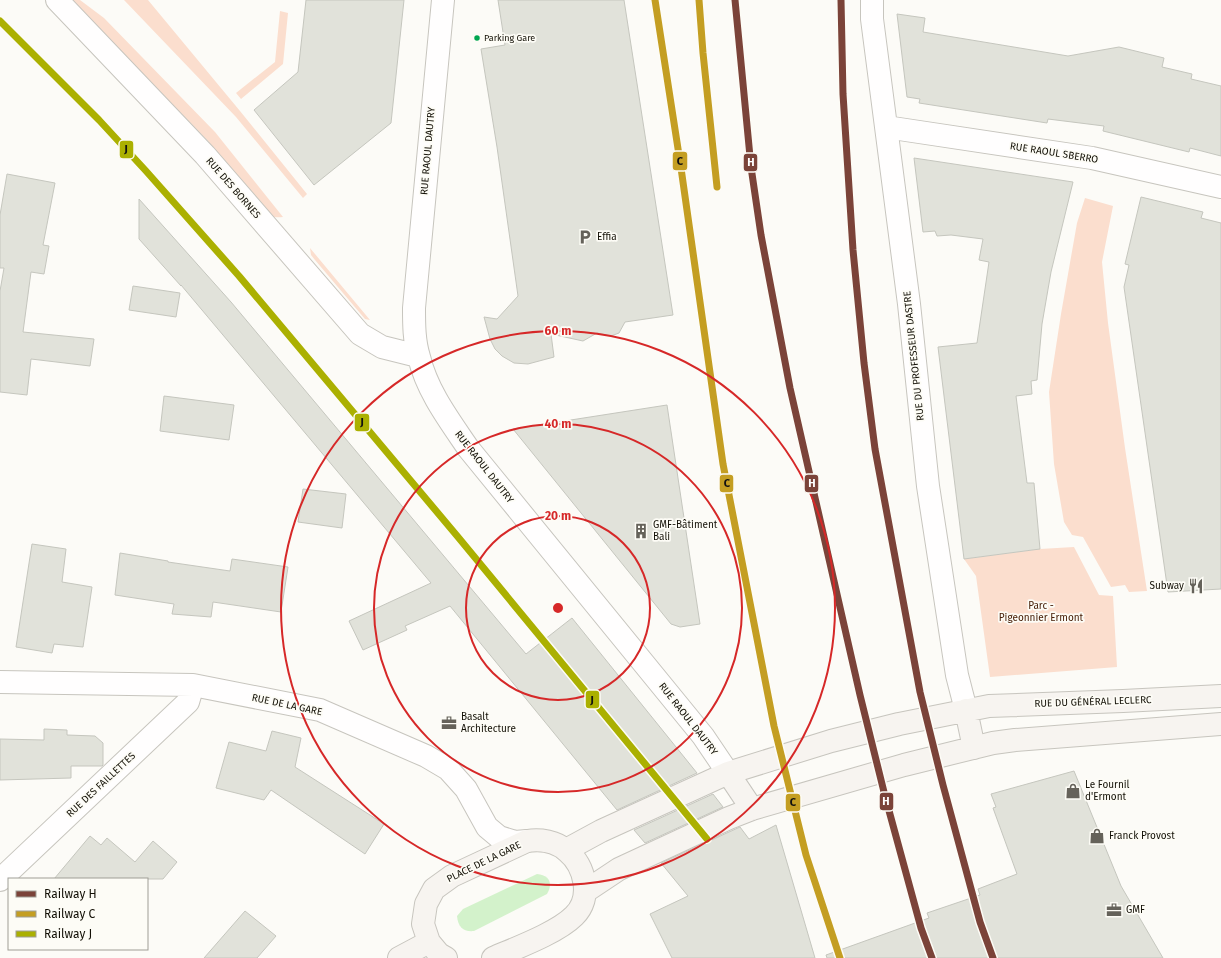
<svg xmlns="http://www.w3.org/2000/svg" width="1221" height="958" font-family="'Fira Sans',sans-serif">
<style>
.green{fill:#fbdece}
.water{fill:#d3f2cb}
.building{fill:#e1e2da;stroke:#c5c6be}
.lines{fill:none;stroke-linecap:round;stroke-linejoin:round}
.minor-casing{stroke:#c7c5be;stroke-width:24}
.secondary-casing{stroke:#c7c5be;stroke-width:24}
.minor{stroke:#fffefe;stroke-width:22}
.secondary{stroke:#f7f4f0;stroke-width:22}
.rail-1-casing{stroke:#fdfcf6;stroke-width:10}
.rail-2-casing{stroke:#fdfcf6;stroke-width:10}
.rail-3-casing{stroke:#fdfcf6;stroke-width:10}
.rail-1{stroke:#7b4339;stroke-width:7}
.rail-2{stroke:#c49e22;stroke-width:7}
.rail-3{stroke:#abb001;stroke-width:7}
.ring{fill:none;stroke:#d62828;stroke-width:2}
.bus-dot{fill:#00a651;stroke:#fdfcf6;stroke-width:1.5}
.labels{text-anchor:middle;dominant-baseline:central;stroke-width:3.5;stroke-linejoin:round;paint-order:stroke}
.bus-label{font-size:9px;fill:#131006;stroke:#fdfcf6;text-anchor:start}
.street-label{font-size:10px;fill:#131006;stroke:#fdfcf6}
.poi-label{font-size:10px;fill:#131006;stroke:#fdfcf6;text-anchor:start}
.park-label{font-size:10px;fill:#482009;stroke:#fdfcf6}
.centre{fill:#d62828;stroke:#fdfcf6;stroke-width:2}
.ring-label{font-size:12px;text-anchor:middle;font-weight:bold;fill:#d62828;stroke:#fdfcf6;stroke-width:3.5;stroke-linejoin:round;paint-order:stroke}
.line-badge{stroke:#fdfcf6;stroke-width:1.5}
.badge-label{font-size:11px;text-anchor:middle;font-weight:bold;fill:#fff}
.pale-badge-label{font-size:11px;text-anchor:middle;font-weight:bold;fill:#111}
</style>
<rect width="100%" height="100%" fill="#fcfbf7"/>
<path class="green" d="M 71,0 L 80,0 L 104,18 L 215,132 L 283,217 C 275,218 271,217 265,212 L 208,141 Z
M 124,0 L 148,0 L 240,111 L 307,194 L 303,198 L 236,117 Z
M 280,11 L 288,13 L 283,64 L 241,99 L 236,93 L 275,62 Z
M 1085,198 L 1113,206 L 1102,262 L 1108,323 L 1125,448 L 1147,591 L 1129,592 L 1125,585 L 1111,587 L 1083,537 L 1072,535 L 1064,522 L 1054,464 L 1049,392 L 1061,314 L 1077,223 Z
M 310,248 L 370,320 L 365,319 L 315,260 L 311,255 Z
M 1074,547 L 1099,595 L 1113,596 L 1117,667 L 990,677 L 976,576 L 964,559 L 1040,549 Z"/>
<path class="water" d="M 537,874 C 550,875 553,884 547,894 L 474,931 C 463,932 458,927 457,916 L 463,909 Z"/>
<path class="building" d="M 306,0 L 404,0 L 391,123 L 314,185 L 254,110 L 298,72 Z
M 498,0 L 624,0 L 673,315 L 625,322 L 619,333 L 611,336 L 597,333 L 583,341 L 551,334 L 554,357 L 528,364 L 514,363 L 502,356 L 495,349 L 490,339 L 484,317 L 497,319 L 518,296 L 497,147 L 481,49 L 505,45 Z
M 897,14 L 925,18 L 923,32 L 1068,56 L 1119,47 L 1164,58 L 1162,67 L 1192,74 L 1191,79 L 1221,86 L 1221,156 L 1190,148 L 1189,152 L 1103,131 L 1104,126 L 1048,119 L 1047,123 L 919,103 L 920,99 L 907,97 Z
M 914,158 L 1073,182 L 1051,272 L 1042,324 L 1037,380 L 1031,381 L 1032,394 L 1016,396 L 1027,483 L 1034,483 L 1040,549 L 964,559 L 938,347 L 977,343 L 989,262 L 979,260 L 983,239 L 951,235 L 937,236 L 935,231 L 923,232 Z
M 7,174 L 55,183 L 43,245 L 49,246 L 44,274 L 31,272 L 23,332 L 94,339 L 90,366 L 31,359 L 27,395 L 0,392 L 0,291 L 4,268 L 0,268 L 0,215 Z
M 1141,197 L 1203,212 L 1201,218 L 1221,223 L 1221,589 L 1168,592 L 1124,287 L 1129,265 L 1125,264 Z
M 139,199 L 231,302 L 526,654 L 572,618 L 697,773 L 617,810 L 450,606 L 405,626 L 407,630 L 363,650 L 349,621 L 431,583 L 181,285 L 181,286 L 139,239 Z
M 133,286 L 180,293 L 176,317 L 129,310 Z
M 164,396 L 234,405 L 229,440 L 160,431 Z
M 667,405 L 700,624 L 680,627 L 671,624 L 513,429 Z
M 303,489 L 346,494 L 342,528 L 298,522 Z
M 32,544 L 66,549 L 62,582 L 92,587 L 83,647 L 54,644 L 52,653 L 16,647 Z
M 120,553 L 168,561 L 168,562 L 230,571 L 232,559 L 288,567 L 281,612 L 213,602 L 211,617 L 172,614 L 174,604 L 115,595 Z
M 44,729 L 67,730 L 67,735 L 95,736 L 103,743 L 103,765 L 102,766 L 71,766 L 71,778 L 0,780 L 0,739 L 44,740 Z
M 272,731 L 301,738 L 295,767 L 384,824 L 365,854 L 271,790 L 264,800 L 216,788 L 229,742 L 266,751 Z
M 1074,771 L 1121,886 L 1163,958 L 827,958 L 826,955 L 929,918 L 927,913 L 980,895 L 978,889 L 1017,874 L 993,808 L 996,807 L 991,794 Z
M 713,794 L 723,807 L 645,843 L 634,830 Z
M 776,825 L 815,958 L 672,958 L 650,914 L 688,896 L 661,863 L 740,827 L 749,839 Z
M 90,836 L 101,845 L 107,838 L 135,862 L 153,841 L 177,862 L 163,879 L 54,879 Z
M 245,911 L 276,936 L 257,958 L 204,958 Z"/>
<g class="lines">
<g class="minor-casing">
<path id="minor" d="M 57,0 L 205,155 L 360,334 L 382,347 L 418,356
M 443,0 L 414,308 C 414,324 414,341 419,357 C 427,391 449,420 468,448 L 703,736 L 728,773
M 872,0 L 872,19 L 909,304 L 928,486 L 957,675 L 966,710
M 886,127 L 1092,158 L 1221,187
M 0,682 L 193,685 L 320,710 L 426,756 L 448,769 L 466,789 L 487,827 L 499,837 L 515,842 L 527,841
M 0,880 L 188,702 L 193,685"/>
</g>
<g class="secondary-casing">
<path id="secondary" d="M 966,710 L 974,748
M 728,773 L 752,809
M 566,850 L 601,831 L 728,773 L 831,741 L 899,724 L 989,706 L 1123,701 L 1221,696
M 586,891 L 619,869 L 729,818 L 752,809 L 904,765 L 993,743 L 1015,740 L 1221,724
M 399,958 L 429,942
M 446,958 L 439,954 L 429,942 L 423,924 L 426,904 L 434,889 L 452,876 L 527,841 C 540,839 556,841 567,851 C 585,866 593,898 574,916 C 557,933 516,948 493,958"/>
</g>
<use href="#minor" class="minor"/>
<use href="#secondary" class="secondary"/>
<g class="rail-1-casing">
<path id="rail-1" d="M 735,0 L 751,167 L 761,235 L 790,388 L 860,695 L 885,796 L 921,928 L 932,958
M 841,0 L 843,94 L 853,250 L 864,363 L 875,449 L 920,692 L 943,785 L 980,922 L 993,958"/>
</g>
<g class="rail-2-casing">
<path id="rail-2" d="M 655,0 L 681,168 L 723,464 L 774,726 L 806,855 L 840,958
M 699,0 L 703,53 L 717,187"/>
</g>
<g class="rail-3-casing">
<path id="rail-3" d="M 0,21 L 99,120 L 146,171 L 239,276 L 458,537 L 707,839"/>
</g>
<use href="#rail-1" class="rail-1"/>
<use href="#rail-2" class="rail-2"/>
<use href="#rail-3" class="rail-3"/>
</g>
<g class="ring">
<circle cx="558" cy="608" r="92"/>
<circle cx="558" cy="608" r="184"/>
<circle cx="558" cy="608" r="277"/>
</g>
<defs>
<g id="parking-bare" transform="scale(1.2)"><path d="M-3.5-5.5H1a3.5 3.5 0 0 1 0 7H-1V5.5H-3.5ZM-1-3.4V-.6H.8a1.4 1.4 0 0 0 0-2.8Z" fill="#65625a" stroke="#fdfcf6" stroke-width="2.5" paint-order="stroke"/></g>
<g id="building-bare" transform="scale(1.2)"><path d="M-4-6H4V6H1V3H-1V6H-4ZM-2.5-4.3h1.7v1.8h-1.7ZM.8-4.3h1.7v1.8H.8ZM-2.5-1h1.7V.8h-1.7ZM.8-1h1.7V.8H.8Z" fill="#65625a" stroke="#fdfcf6" stroke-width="2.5" paint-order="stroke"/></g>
<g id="restaurant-bare" transform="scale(1.2)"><path d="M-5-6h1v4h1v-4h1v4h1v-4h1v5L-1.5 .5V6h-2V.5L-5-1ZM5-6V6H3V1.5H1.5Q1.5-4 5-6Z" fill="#65625a" stroke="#fdfcf6" stroke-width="2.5" paint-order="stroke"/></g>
<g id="office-bare" transform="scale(1.2)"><path d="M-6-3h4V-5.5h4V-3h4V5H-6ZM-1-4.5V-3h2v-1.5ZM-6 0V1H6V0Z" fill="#65625a" stroke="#fdfcf6" stroke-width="2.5" paint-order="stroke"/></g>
<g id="shop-bare" transform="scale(1.2)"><path d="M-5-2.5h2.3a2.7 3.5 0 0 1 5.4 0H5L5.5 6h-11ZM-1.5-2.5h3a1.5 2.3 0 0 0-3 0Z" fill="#65625a" stroke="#fdfcf6" stroke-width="2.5" paint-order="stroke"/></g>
</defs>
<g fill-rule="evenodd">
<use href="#parking-bare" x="585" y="237"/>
<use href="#building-bare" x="641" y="531"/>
<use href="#restaurant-bare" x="1196" y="586"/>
<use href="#office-bare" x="449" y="723"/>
<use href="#shop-bare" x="1073" y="791"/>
<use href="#shop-bare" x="1097" y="836"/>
<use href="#office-bare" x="1114" y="910"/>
</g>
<circle class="bus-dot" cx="477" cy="38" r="3.5"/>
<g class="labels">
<g class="bus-label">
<text x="484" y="38">Parking Gare</text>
</g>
<g class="street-label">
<text transform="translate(428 151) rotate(-85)">RUE RAOUL DAUTRY</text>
<text transform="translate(1054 153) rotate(9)">RUE RAOUL SBERRO</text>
<text transform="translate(233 188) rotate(49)">RUE DES BORNES</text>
<text transform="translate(914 356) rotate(-96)">RUE DU PROFESSEUR DASTRE</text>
<text transform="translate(484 467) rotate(52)">RUE RAOUL DAUTRY</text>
<text transform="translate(1093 702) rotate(-2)">RUE DU GÉNÉRAL LECLERC</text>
<text transform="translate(287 705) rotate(12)">RUE DE LA GARE</text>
<text transform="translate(688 719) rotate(52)">RUE RAOUL DAUTRY</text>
<text transform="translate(101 785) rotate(-43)">RUE DES FAILLETTES</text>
<text transform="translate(484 862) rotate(-26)">PLACE DE LA GARE</text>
</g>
<g class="poi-label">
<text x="597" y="237">Effia</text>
<text x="653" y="525">GMF-Bâtiment<tspan x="653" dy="12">Bali</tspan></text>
<text x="1184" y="586" text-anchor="end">Subway</text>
<text x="461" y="717">Basalt<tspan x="461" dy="12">Architecture</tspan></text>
<text x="1085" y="785">Le Fournil<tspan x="1085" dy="12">d'Ermont</tspan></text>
<text x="1109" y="836">Franck Provost</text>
<text x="1126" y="910">GMF</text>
</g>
<g class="park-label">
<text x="1041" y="606">Parc -<tspan x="1041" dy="12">Pigeonnier Ermont</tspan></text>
</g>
</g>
<circle cx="558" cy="608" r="6" class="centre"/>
<g class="ring-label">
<text x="558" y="335">60 m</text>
<text x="558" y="428">40 m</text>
<text x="558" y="520">20 m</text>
</g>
<g class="line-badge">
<rect x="119" y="140" width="15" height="19" rx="4" fill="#abb001"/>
<rect x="672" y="151" width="16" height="20" rx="4" fill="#c49e22"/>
<rect x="743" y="153" width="15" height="19" rx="4" fill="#7b4339"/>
<rect x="354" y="413" width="16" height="19" rx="4" fill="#abb001"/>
<rect x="804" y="474" width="15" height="19" rx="4" fill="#7b4339"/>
<rect x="719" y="474" width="15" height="19" rx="4" fill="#c49e22"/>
<rect x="585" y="690" width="15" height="19" rx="4" fill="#abb001"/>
<rect x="879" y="792" width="15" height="19" rx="4" fill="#7b4339"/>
<rect x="785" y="793" width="16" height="19" rx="4" fill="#c49e22"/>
</g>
<g class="badge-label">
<text x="751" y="166">H</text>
<text x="812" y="487">H</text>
<text x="886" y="805">H</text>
</g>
<g class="pale-badge-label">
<text x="126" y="153">J</text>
<text x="680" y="165">C</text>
<text x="362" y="426">J</text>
<text x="727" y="487">C</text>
<text x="592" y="704">J</text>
<text x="793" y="806">C</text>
</g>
<rect x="8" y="878" width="140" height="72" fill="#fdfcf6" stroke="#9f9e96"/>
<rect x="16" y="891" width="20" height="6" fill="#7b4339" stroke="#9f9e96"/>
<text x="44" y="898" font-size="12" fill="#131006">Railway H</text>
<rect x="16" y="911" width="20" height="6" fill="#c49e22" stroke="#9f9e96"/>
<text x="44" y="918" font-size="12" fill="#131006">Railway C</text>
<rect x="16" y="931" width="20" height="6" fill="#abb001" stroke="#9f9e96"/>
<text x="44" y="938" font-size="12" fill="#131006">Railway J</text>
</svg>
